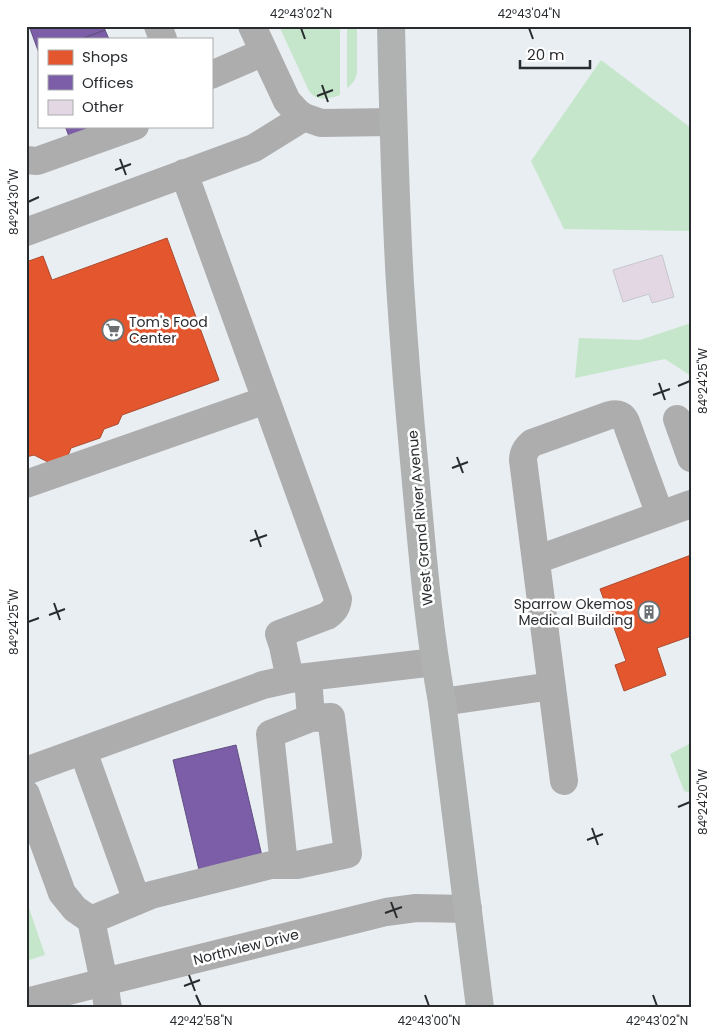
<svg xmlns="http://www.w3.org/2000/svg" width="717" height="1034" font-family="Poppins,sans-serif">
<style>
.green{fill:#c5e6ca}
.shops{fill:#e4572e;stroke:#ac4a2e}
.offices{fill:#7b5ea7;stroke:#624f83}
.building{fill:#e4d7e4;stroke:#c6c7ca}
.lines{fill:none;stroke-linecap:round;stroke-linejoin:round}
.minor{stroke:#aeadae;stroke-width:28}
.major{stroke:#b0b2b2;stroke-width:28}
.ticks{fill:none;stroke:#292c2f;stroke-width:2}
.labels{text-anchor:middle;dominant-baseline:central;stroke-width:5;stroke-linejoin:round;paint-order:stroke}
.poi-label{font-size:14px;fill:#292c2f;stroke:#fff;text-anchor:start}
.street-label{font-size:14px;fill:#292c2f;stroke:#fff}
.neatline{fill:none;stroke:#292c2f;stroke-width:2}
.ticks-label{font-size:12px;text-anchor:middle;fill:#292c2f}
</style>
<rect width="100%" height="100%" fill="#e9eef2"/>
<path class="green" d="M 279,26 L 340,26 L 340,95 C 328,99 317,102 309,91 Z
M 347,26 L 357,26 L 357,74 L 354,81 L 348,88 L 347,85 Z
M 601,60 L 691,128 L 691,231 L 564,229 L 531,161 Z
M 691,323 L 691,376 L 665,359 L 575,378 L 579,338 L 640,340 Z
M 691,743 L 691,793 L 684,791 L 670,754 Z
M 26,899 L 45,955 L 26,961 Z"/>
<path class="shops" d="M 167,238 L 219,380 L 122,415 L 118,424 L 104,429 L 100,438 L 71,448 L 67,458 L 52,464 L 34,455 L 26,457 L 26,262 L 43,256 L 52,280 Z
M 691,555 L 691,636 L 657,648 L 666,675 L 624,691 L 615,665 L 626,661 L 600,589 Z"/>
<path class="offices" d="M 29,26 L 104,26 L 105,30 L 81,39 L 39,39 L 39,53 Z
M 105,30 L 109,39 L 81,39 Z
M 65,126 L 106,126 L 70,139 Z
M 236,745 L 262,856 L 199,870 L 173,760 Z"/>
<path class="building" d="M 662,255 L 674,297 L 652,303 L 649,294 L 623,302 L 613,270 Z"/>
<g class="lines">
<path class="minor" d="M 158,26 L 163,39
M 252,26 L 287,101 L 298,113 L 304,117 L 321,123 L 393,122
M 211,75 L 264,52
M 26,160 L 37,161 L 135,126
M 184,173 L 338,599 C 337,607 334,611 327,616 L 279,634 L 283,646 L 290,679
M 26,232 L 254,148 L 304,117
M 677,419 L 691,458
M 26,484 L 266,400
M 536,560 L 691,504
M 442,702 L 552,686
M 83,751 L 137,901
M 26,771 L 263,685 L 290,679 L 435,662
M 564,781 L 523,460 C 523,453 526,448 532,443 L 610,415 C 618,413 623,415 626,422 L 660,515
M 26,794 L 62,893 L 75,909 L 91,920 L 104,982 L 108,1008
M 284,865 L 270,734 L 311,718
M 91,920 L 151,895 L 271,865 L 297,865 L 348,854 L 331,717 L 311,718 L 308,677
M 26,1002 L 104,982 L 386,912 L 416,908 L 468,909"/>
<path class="major" d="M 391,26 C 393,112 395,198 400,284 C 404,347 409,409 415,472 C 422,549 428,626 442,702 L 480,1008"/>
</g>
<path class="ticks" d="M 301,28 L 305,39M 529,28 L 533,39M 322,85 L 328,102M 317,96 L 333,90M 120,159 L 126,175M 115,170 L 131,164M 28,202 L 39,197M 659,383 L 665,400M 678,386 L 690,381M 653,395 L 670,389M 457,457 L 463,473M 452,468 L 468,462M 255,530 L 261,547M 250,541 L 267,535M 54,603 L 60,620M 49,615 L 65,609M 28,622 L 39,618M 678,807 L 690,802M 592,828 L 598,845M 587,840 L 603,834M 391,902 L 397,918M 385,913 L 402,907M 189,975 L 195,991M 184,986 L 200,980M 196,995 L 201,1006M 425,995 L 429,1006M 653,995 L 657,1006"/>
<defs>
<g id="supermarket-ring" transform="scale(1.125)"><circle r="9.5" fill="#fff" stroke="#6c7073" stroke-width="1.5"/><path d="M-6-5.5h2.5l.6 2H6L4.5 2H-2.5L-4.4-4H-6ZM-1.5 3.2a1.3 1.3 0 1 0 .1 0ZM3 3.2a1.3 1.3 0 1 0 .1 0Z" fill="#6c7073"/></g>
<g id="building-ring" transform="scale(1.125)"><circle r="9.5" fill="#fff" stroke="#6c7073" stroke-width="1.5"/><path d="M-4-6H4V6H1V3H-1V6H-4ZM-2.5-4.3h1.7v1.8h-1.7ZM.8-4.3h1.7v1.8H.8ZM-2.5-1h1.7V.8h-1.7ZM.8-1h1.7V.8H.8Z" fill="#6c7073"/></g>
</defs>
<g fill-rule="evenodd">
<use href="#supermarket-ring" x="113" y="330"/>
<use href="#building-ring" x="649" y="612"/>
</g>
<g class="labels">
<g class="poi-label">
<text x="129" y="322">Tom's Food<tspan x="129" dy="16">Center</tspan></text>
<text x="633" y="604" text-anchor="end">Sparrow Okemos<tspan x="633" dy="16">Medical Building</tspan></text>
</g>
<g class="street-label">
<text transform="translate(420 518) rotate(-95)">West Grand River Avenue</text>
<text transform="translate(246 947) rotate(-14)">Northview Drive</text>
</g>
</g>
<rect width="717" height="1034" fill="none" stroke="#ffffff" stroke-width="55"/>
<rect x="38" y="38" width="175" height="90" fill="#ffffff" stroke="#a9abac"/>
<rect x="48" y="50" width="25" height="15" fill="#e4572e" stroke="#a9abac"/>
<text x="82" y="62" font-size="15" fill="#292c2f">Shops</text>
<rect x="48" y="75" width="25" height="15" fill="#7b5ea7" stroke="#a9abac"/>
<text x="82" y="88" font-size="15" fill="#292c2f">Offices</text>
<rect x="48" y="100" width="25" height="15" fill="#e4d7e4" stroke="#a9abac"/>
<text x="82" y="112" font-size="15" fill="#292c2f">Other</text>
<path d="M520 60v8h70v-8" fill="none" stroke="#292c2f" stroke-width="2.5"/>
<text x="527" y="60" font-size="15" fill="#292c2f" stroke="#ffffff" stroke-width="4" paint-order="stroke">20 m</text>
<rect x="28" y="28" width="662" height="978" class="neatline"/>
<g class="ticks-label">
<text x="301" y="18">42°43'02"N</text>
<text x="529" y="18">42°43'04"N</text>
<text transform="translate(14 202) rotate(-90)" y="4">84°24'30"W</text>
<text transform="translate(703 381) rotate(-90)" y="4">84°24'25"W</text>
<text transform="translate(14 622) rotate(-90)" y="4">84°24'25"W</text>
<text transform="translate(703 802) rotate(-90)" y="4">84°24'20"W</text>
<text x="201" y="1025">42°42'58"N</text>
<text x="429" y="1025">42°43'00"N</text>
<text x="657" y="1025">42°43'02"N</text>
</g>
</svg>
